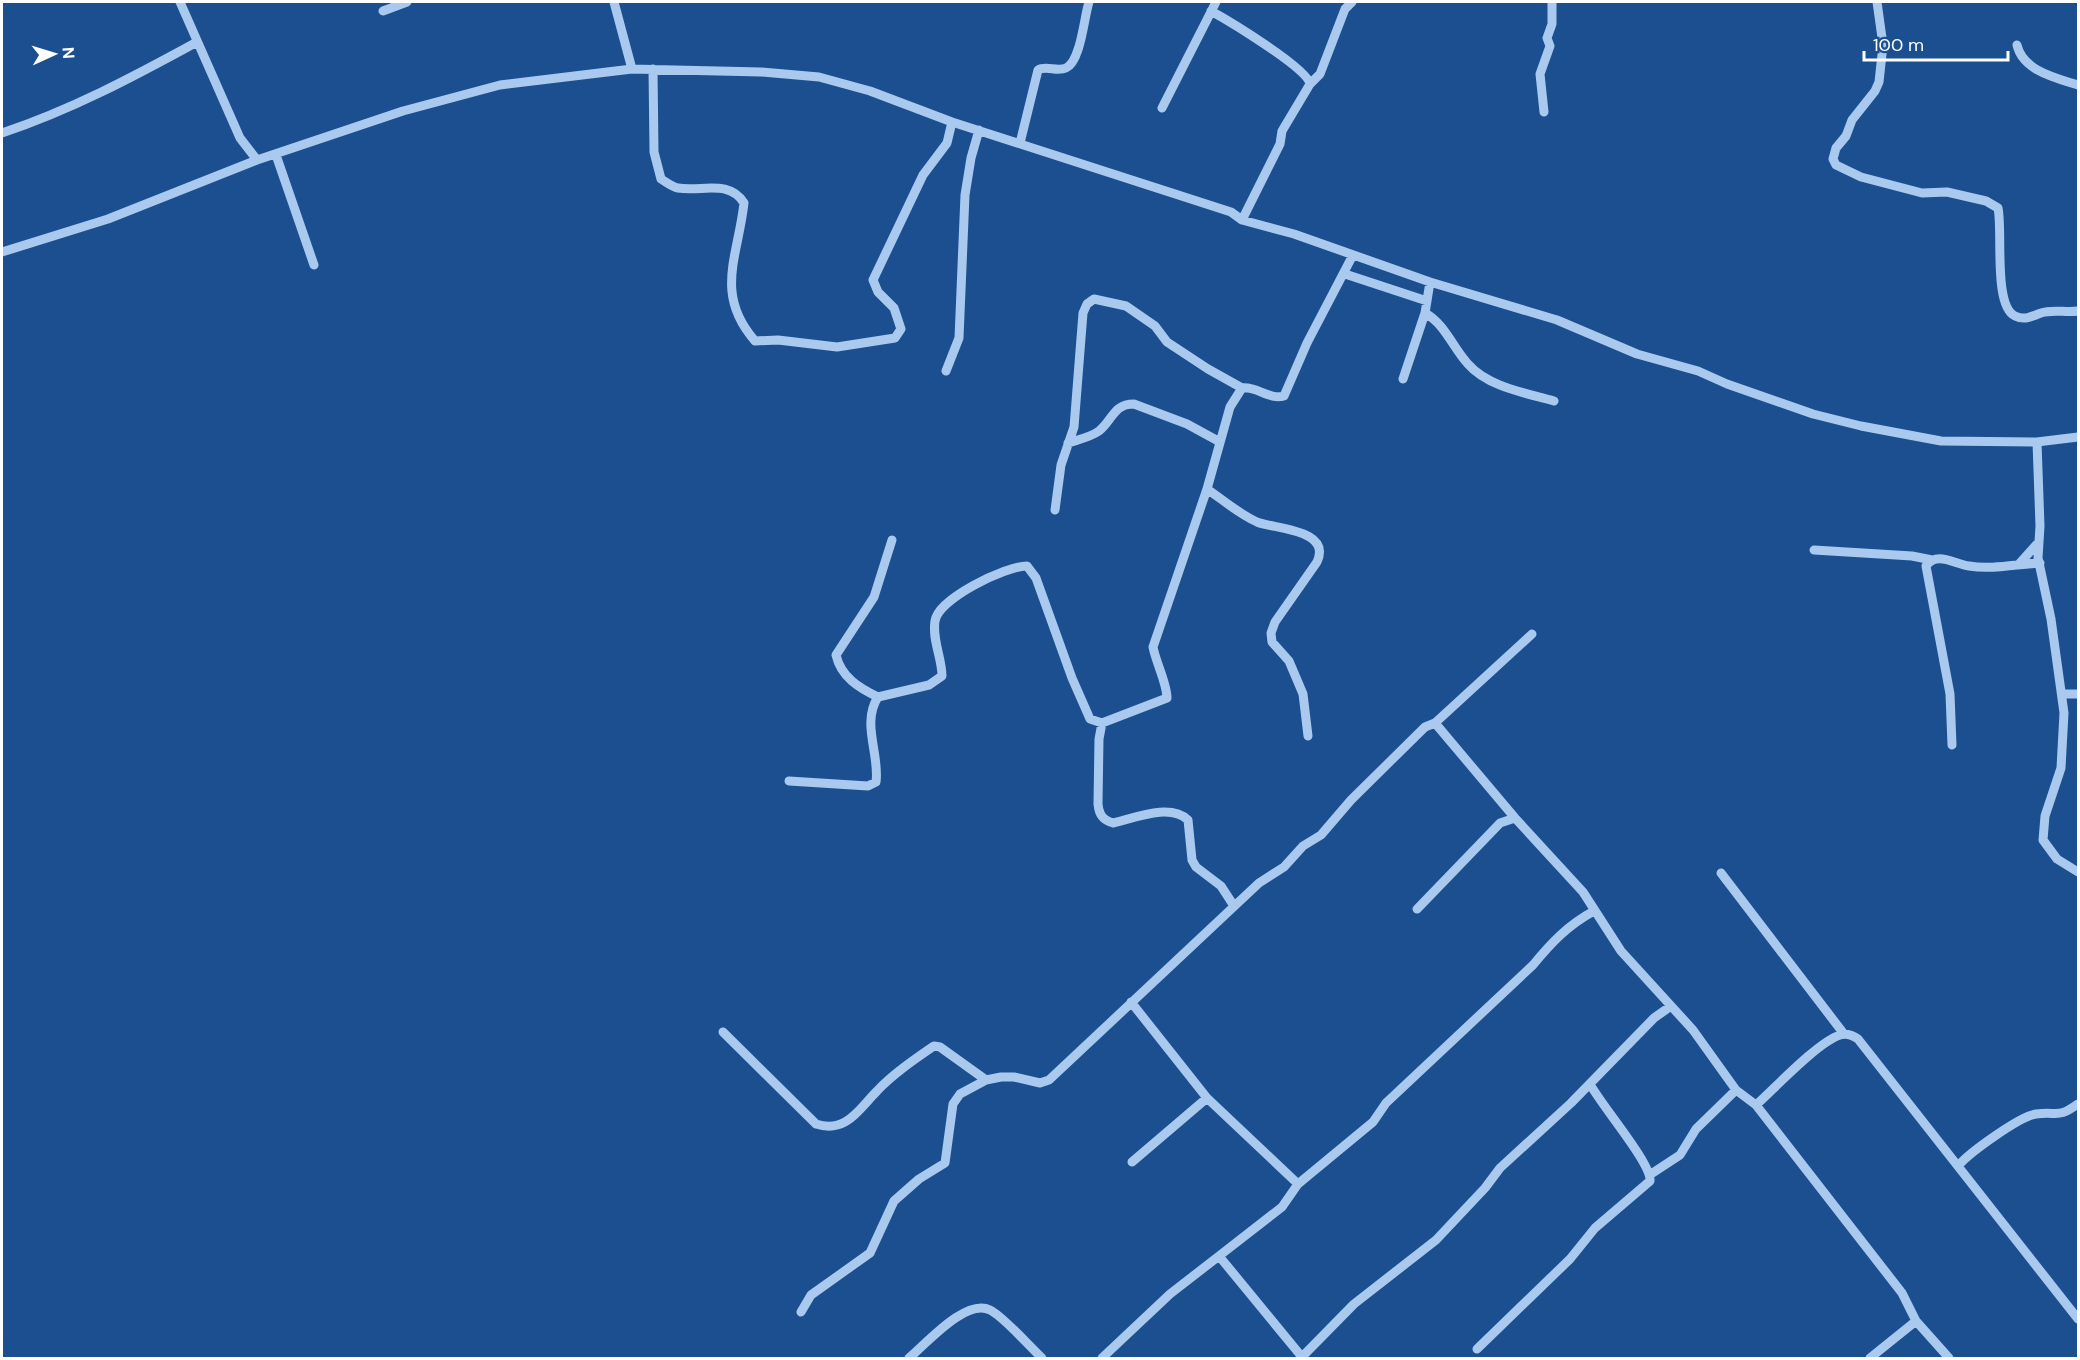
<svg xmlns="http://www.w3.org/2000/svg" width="2080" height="1360" font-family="'DM Sans',sans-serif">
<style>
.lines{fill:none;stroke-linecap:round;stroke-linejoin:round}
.minor{stroke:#a9c9ee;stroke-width:9}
</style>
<rect width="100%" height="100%" fill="#1b4f8f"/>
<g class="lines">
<path class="minor" d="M 180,2 L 240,138 L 257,160
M 614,2 L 632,69
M 1877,2 L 1883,45 L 1879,82 L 1875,91 L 1852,120 L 1846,136 L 1836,148 L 1833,159 L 1836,165 L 1861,177 L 1922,193 L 1947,192 L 1986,201 L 1998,208 C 2003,230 1993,306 2015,316 C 2025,321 2032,316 2041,313 C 2052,309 2067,313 2078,311
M 383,11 L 407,2
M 1211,11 C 1229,21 1307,68 1310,84 L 1282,131 L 1280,144 L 1242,220
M 2017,45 C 2023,71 2056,78 2078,85
M 653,69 L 654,152 L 661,179 C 666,182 672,187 678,188 C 701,192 729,179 744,203 C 738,257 714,294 755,341 L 778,340 L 837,347 L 895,338 L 901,329 L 894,308 L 878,292 L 873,280 L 923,175 L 947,143 L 952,122
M 1310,84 L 1320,74 L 1345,9 L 1352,2
M 1162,108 L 1216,2
M 1544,112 L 1540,74 L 1550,46 L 1547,38 L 1552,24 L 1552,2
M 2,133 C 71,110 133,77 197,42
M 1020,143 L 1038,70 C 1046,65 1057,72 1066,68 C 1081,61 1084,17 1089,2
M 276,155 L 314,265
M 2,252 L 108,219 L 257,160 L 403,111 L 500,85 L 632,69 L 761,72 L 819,77 L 870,91 L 952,122 L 1231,212 L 1242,220 L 1294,234 L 1430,282 L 1557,320 L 1637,354 L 1698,371 L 1727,384 L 1813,414 L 1861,426 L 1941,441 L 2037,442 L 2078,437
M 1345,274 L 1427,301
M 1425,313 C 1445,324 1453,348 1468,364 C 1488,387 1526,393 1554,401
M 946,371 L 959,338 L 965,195 L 971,158 L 979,130
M 1403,379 L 1425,313 L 1430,282
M 2037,442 L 2040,526 L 2038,558 L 2051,619 L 2064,713 L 2061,768 L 2045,816 L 2043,840 L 2057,859 L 2078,872
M 1068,443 C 1077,440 1091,437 1099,431 C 1113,420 1113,404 1134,404 L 1187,424 L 1220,442
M 1207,489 C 1223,500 1239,514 1257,522 C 1274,529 1332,529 1317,562 L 1275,622 L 1271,633 L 1272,642 L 1289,661 L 1303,694 L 1308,736
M 1055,510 L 1061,465 L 1074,427 L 1083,313 L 1087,304 L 1094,299 L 1126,306 L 1155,326 L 1167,342 L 1208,369 L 1242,388
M 892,540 L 874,597 L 836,655 C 841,677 859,688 878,697 L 929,685 L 942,676 C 942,658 932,640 935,621 C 938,599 1005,566 1027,566 L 1036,578 L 1072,678 L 1090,719 L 1102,723 L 1167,698 C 1167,683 1156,663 1153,647 L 1207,489 L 1230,407 L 1242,388 C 1257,386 1269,400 1284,396 L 1307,343 L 1353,255
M 1814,550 L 1912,556 L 1932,560
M 2019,564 L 2037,544
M 2063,694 L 2078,694
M 1102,723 L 1099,739 L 1098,804 C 1099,815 1103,820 1113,823 C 1135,818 1170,803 1188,820 L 1192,860 L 1196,867 L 1221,886 L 1234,906
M 1435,723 L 1515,818 L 1583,892 L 1621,951 L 1693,1030 L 1736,1090 L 1756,1105 L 1902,1293 L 1916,1321 L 1949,1358
M 1952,745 L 1950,694 L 1926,566 C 1937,551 1954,564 1969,566 C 1992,570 2017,564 2040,563
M 789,781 L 868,786 L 876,782 C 880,755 861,723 878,697
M 1721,873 L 1844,1034
M 1417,909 L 1500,823 L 1515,818
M 1131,1002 L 1207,1098 L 1298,1184
M 723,1032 L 816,1124 C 846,1134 859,1109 877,1091 C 893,1074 915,1059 934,1046 L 940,1047 L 986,1080
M 1756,1105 C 1775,1088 1818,1042 1840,1035 C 1847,1033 1852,1035 1858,1039 L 2078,1319
M 1132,1162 L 1207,1098
M 1959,1165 C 1969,1153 2020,1116 2036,1114 C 2059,1111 2057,1119 2078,1104
M 1651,1174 L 1680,1155 L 1696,1129 L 1736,1090
M 1219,1256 L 1282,1207 L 1298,1184 L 1373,1122 L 1386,1103 L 1533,965 C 1551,943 1568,925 1594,911
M 801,1312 L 811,1295 L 870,1253 L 894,1201 L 919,1179 L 945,1163 L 953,1104 L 960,1094 L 986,1080 L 1001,1077 L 1014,1077 L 1040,1083 L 1049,1080 L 1259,883 L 1284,867 L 1303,846 L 1321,835 L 1351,800 L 1425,727 L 1435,723 L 1532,634
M 1477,1349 L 1570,1259 L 1595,1228 L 1650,1181 C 1652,1164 1601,1105 1590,1084
M 909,1358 C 927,1343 966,1298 990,1310 C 1003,1316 1030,1347 1042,1358
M 1102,1358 L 1170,1294 L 1219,1256 L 1302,1357
M 1301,1358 L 1354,1304 L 1436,1240 L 1485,1188 L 1500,1168 L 1571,1103 L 1654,1018 L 1671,1006
M 1870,1358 L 1916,1321"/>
</g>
<rect width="2080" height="1360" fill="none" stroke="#ffffff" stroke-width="6"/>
<g transform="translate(54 54) rotate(86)" stroke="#1b4f8f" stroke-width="4.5" paint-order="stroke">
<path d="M0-4.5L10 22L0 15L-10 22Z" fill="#ffffff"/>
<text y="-9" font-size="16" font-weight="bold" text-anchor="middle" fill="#ffffff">N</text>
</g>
<path d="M1864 51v9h144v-9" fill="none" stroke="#ffffff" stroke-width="3"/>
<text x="1873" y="51" font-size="18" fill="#ffffff" stroke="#1b4f8f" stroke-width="4.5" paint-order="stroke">100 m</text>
</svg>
